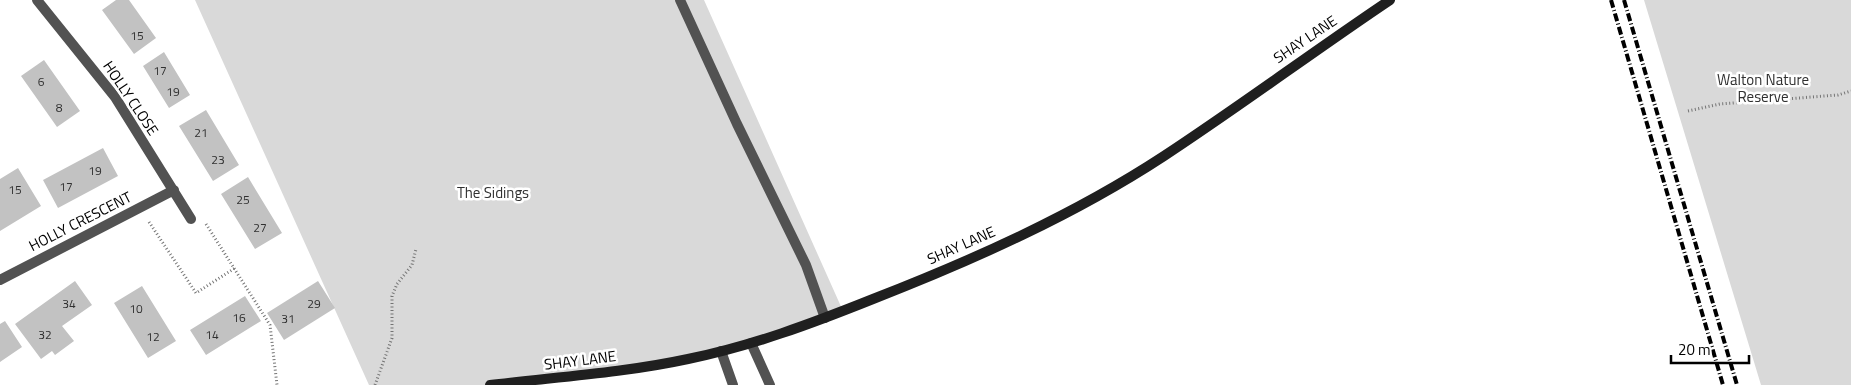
<svg xmlns="http://www.w3.org/2000/svg" width="1851" height="385" font-family="'Titillium Web',sans-serif">
<style>
.green{fill:#d9d9d9}
.building{fill:#c2c2c2}
.lines{fill:none;stroke-linecap:round;stroke-linejoin:round}
.path{stroke:#747474;stroke-width:3;stroke-dasharray:1 2.5;stroke-linecap:butt}
.service{stroke:#525252;stroke-width:10}
.minor{stroke:#525252;stroke-width:10}
.secondary{stroke:#1f1f1f;stroke-width:10}
.rail{stroke:#000;stroke-width:4;stroke-dasharray:8 2.5 1 2.5;stroke-linecap:butt}
.labels{text-anchor:middle;dominant-baseline:central;stroke-width:5;stroke-linejoin:round;paint-order:stroke}
.number-label{font-size:12px;fill:#303030}
.street-label{font-size:15px;fill:#000;stroke:#fff}
.park-label{font-size:15px;fill:#303030;stroke:#fff}
</style>
<rect width="100%" height="100%" fill="#fff"/>
<path class="green" d="M 195,0 L 704,0 L 843,311 L 689,359 L 490,385 L 369,385 Z
M 1644,0 L 1851,0 L 1851,385 L 1761,385 Z"/>
<path class="building" d="M 116,0 L 129,0 L 156,38 L 134,54 L 102,10 Z
M 164,52 L 190,95 L 169,108 L 143,66 Z
M 44,60 L 80,111 L 57,127 L 21,76 Z
M 206,110 L 239,165 L 213,181 L 179,126 Z
M 103,148 L 118,176 L 58,208 L 43,180 Z
M 18,168 L 41,206 L 0,231 L 0,179 Z
M 248,177 L 282,233 L 255,249 L 221,194 Z
M 75,281 L 92,305 L 62,326 L 74,341 L 55,355 L 52,351 L 41,359 L 15,324 Z
M 318,281 L 335,308 L 284,340 L 267,313 Z
M 142,286 L 176,341 L 148,358 L 114,303 Z
M 245,296 L 261,321 L 206,355 L 190,330 Z
M 5,321 L 22,347 L 0,362 L 0,324 Z"/>
<g class="lines">
<path class="path" d="M 1688,111 L 1720,104 L 1838,95 L 1851,91
M 149,222 L 196,293 L 235,268
M 206,224 L 270,325 L 277,385
M 375,385 L 392,338 L 392,296 L 397,284 L 412,265 L 416,249"/>
<path class="service" d="M 680,0 L 737,124 L 806,265 L 825,318
M 751,343 L 770,385
M 721,351 L 733,385"/>
<path class="minor" d="M 37,0 L 115,97 L 191,219
M 0,280 L 174,190"/>
<path class="secondary" d="M 490,385 C 556,377 623,373 688,359 C 752,346 813,323 873,299 C 973,260 1074,215 1164,156 C 1240,106 1314,51 1390,0"/>
<path class="rail" d="M 1611,0 L 1723,385
M 1624,0 L 1737,385"/>
</g>
<g class="labels">
<g class="number-label">
<text x="137" y="35">15</text>
<text x="160" y="70">17</text>
<text x="41" y="81">6</text>
<text x="173" y="91">19</text>
<text x="59" y="107">8</text>
<text x="201" y="132">21</text>
<text x="218" y="159">23</text>
<text x="95" y="170">19</text>
<text x="66" y="186">17</text>
<text x="15" y="189">15</text>
<text x="243" y="199">25</text>
<text x="260" y="227">27</text>
<text x="69" y="303">34</text>
<text x="314" y="303">29</text>
<text x="136" y="308">10</text>
<text x="239" y="317">16</text>
<text x="288" y="318">31</text>
<text x="45" y="334">32</text>
<text x="212" y="334">14</text>
<text x="153" y="336">12</text>
</g>
<g class="street-label">
<text transform="translate(1305 39) rotate(-34)">SHAY LANE</text>
<text transform="translate(131 98) rotate(56)">HOLLY CLOSE</text>
<text transform="translate(80 221) rotate(-27)">HOLLY CRESCENT</text>
<text transform="translate(961 245) rotate(-24)">SHAY LANE</text>
<text transform="translate(580 360) rotate(-7)">SHAY LANE</text>
</g>
<g class="park-label">
<text x="1763" y="79">Walton Nature<tspan x="1763" dy="17">Reserve</tspan></text>
<text x="493" y="192">The Sidings</text>
</g>
</g>
<path d="M1671 355v8h78v-8" fill="none" stroke="#000000" stroke-width="2.5"/>
<text x="1678" y="355" font-size="15" fill="#000000" stroke="#ffffff" stroke-width="4" paint-order="stroke">20 m</text>
</svg>
